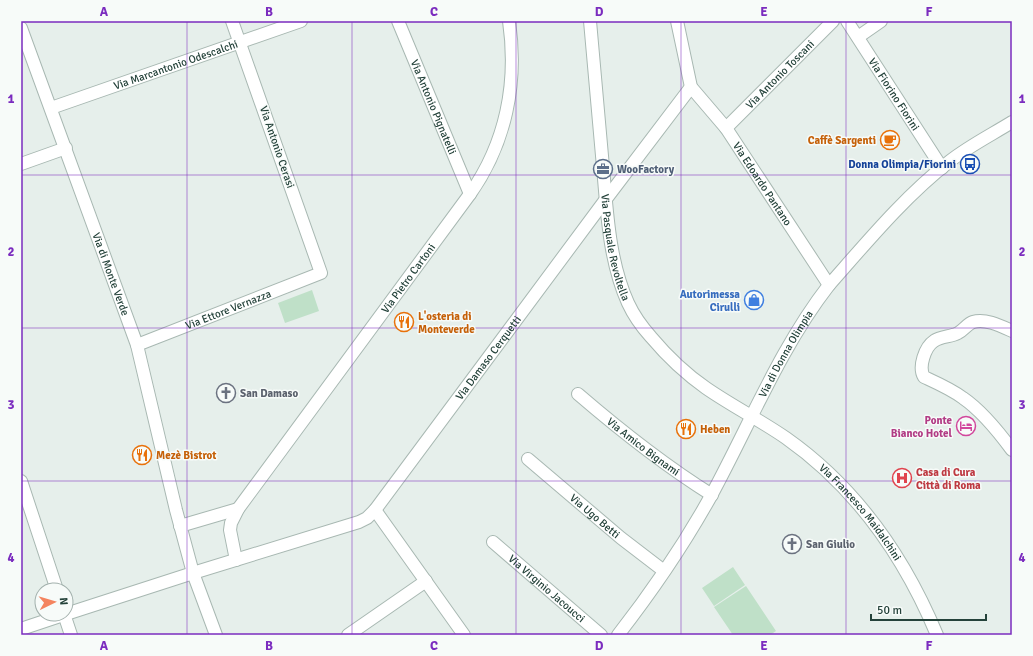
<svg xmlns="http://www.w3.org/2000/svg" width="1033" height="656" font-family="Signika,sans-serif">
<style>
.green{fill:#bfe0c8}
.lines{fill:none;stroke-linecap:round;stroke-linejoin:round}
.minor-casing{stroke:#a8b8b2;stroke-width:14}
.minor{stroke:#fff;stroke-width:12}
.grid{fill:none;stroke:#7b2cbf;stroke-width:1;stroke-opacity:0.55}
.labels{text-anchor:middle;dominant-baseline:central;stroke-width:3;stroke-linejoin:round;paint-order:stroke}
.street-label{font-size:11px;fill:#24423a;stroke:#f7fbf9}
.food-label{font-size:11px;font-weight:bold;fill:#c56008;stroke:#f7fbf9;text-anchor:start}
.transit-label{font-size:11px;font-weight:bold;fill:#164399;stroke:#f7fbf9;text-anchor:end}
.service-label{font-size:11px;font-weight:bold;fill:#4e5e75;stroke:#f7fbf9;text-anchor:start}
.shop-label{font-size:11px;font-weight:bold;fill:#366cbe;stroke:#f7fbf9;text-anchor:end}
.worship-label{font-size:11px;font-weight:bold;fill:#5b616d;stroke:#f7fbf9;text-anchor:start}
.hotel-label{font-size:11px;font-weight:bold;fill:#b23c85;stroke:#f7fbf9;text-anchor:end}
.health-label{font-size:11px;font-weight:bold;fill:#be3a42;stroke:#f7fbf9;text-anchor:start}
.neatline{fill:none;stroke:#7b2cbf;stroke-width:1.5}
.grid-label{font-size:13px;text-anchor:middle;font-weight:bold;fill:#7b2cbf}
</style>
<rect width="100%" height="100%" fill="#e6efeb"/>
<path class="green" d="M 312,290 L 319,311 L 285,323 L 278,303 Z
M 733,567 L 745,585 L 714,606 L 702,588 Z
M 746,586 L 776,631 L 770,635 L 733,635 L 714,607 Z"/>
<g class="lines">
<g class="minor-casing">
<g id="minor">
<path id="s1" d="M 398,21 L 470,194"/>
<path id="s2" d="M 590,21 C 594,70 599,118 603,167 C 607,212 609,261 628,303 C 634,316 642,327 651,337 C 667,356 686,374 706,388 C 732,406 760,420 786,438 C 857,488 904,556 937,635"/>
<path id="s3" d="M 677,21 L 691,87 L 726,128 L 829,285"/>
<path id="s4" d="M 847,21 L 942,168"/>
<path id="s5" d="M 21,28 L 137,345 L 176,510 L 193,573 L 216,635"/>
<path d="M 858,37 L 881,21"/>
<path id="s6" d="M 51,108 L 301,21"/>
<path id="s7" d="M 726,128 L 833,21"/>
<path d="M 21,164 L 66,148"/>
<path d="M 1012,331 C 1001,326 985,318 973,322 C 967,324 964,330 958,333 C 951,337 941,336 934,341 C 925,347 918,367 924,377 C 937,383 951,389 963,398 C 982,411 998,431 1012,450"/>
<path id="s8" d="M 137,345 L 321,273 L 232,21"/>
<path id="s9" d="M 578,394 C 621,431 664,465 712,495"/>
<path id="s10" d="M 528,459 L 621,538 L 664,571"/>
<path d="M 21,481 L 57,590"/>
<path d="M 375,510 L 464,635"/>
<path d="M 180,526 L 238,509"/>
<path id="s11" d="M 493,542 L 601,635"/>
<path id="s12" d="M 236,560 L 230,530 L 231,523 L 238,509 L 470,194 C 506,143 518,83 509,21"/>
<path d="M 64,614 L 71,635"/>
<path id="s13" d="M 66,614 L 193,573 L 359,522 L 367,518 L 375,510 L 606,199 L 691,87"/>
<path d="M 21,629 L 66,614"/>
<path d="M 348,635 L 426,581"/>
<path id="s14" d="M 618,635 C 653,590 685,543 712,494 C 750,424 780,348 829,285 C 867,242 904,197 950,161 C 969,146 991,135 1012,122"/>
</g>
</g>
<use href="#minor" class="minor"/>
</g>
<path class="grid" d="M 187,21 L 187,635M 352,21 L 352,635M 516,21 L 516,635M 681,21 L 681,635M 846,21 L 846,635M 21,175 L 1012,175M 21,328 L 1012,328M 21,481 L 1012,481"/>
<defs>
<g id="cafe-ring" transform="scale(1)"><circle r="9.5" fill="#f7fbf9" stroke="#e8710a" stroke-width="1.5"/><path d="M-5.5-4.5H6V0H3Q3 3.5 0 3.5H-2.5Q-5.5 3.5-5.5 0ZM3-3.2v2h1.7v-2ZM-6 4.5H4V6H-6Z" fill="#e8710a"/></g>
<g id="bus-ring" transform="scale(1)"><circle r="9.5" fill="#f7fbf9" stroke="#1a4fb4" stroke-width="1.5"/><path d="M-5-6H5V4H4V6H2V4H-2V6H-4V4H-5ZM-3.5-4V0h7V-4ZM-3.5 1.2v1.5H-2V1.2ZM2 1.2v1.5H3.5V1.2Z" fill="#1a4fb4"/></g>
<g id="office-ring" transform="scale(1)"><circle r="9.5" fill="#f7fbf9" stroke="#5c6f8a" stroke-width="1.5"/><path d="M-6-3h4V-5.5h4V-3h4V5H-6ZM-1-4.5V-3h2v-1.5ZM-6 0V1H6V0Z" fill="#5c6f8a"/></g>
<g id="shop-ring" transform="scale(1)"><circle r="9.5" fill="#f7fbf9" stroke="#3f7fe0" stroke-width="1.5"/><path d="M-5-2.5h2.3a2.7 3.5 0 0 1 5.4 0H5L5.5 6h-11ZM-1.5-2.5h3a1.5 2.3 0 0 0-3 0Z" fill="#3f7fe0"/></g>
<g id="restaurant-ring" transform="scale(1)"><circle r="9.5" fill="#f7fbf9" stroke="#e8710a" stroke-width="1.5"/><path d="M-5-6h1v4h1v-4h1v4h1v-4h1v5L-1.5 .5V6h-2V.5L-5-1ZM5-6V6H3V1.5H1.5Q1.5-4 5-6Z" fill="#e8710a"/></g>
<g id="church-ring" transform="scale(1)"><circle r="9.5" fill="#f7fbf9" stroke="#6b7280" stroke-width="1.5"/><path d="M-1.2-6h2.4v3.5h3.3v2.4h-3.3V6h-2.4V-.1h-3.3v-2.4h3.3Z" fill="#6b7280"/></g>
<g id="hotel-ring" transform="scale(1)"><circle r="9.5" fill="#f7fbf9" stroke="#d1479c" stroke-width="1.5"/><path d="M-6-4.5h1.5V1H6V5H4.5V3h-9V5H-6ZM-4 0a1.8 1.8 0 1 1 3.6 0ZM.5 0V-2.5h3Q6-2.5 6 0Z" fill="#d1479c"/></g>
<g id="hospital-ring" transform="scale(1)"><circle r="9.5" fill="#f7fbf9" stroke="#e0444e" stroke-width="1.5"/><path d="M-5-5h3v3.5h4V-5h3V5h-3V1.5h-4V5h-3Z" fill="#e0444e"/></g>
</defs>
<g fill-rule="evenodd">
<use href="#cafe-ring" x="890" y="140"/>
<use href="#bus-ring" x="970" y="164"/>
<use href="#office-ring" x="603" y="169"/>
<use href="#shop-ring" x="754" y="300"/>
<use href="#restaurant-ring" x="404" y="322"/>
<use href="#church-ring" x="226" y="393"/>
<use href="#hotel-ring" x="966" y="426"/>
<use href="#restaurant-ring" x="686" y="429"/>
<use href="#restaurant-ring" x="142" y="455"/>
<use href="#hospital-ring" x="902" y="478"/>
<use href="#church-ring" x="792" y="544"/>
</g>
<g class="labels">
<g class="street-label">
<text stroke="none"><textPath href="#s6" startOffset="132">Via Marcantonio Odescalchi</textPath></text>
<text stroke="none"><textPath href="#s7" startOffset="76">Via Antonio Toscani</textPath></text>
<text stroke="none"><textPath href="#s4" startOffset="87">Via Fiorino Fiorini</textPath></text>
<text stroke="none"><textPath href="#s1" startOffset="93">Via Antonio Pignatelli</textPath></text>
<text transform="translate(277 147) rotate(71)">Via Antonio Cerasi</text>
<text stroke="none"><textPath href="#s3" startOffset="188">Via Edoardo Pantano</textPath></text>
<text stroke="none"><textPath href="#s2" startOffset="228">Via Pasquale Revoltella</textPath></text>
<text stroke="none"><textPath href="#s5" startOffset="262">Via di Monte Verde</textPath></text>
<text stroke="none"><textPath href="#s12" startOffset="340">Via Pietro Cartoni</textPath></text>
<text stroke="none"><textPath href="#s8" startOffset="98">Via Ettore Vernazza</textPath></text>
<text stroke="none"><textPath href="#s14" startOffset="328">Via di Donna Olimpia</textPath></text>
<text stroke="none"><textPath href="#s13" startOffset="517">Via Damaso Cerquetti</textPath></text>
<text stroke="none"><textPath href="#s9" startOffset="84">Via Amico Bignami</textPath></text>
<text stroke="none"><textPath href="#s2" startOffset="602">Via Francesco Maidalchini</textPath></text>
<text stroke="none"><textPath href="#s10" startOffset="88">Via Ugo Betti</textPath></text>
<text stroke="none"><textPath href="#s11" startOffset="71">Via Virginio Jacoucci</textPath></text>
</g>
<g class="food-label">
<text x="876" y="140" text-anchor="end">Caffè Sargenti</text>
<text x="418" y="316">L'osteria di<tspan x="418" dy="13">Monteverde</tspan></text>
<text x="700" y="429">Heben</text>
<text x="156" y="455">Mezè Bistrot</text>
</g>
<g class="transit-label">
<text x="956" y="164">Donna Olimpia/Fiorini</text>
</g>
<g class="service-label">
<text x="617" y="169">WooFactory</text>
</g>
<g class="shop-label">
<text x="740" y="294">Autorimessa<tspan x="740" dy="13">Cirulli</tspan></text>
</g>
<g class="worship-label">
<text x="240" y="393">San Damaso</text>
<text x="806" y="544">San Giulio</text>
</g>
<g class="hotel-label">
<text x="952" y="420">Ponte<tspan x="952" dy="13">Bianco Hotel</tspan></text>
</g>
<g class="health-label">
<text x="916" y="472">Casa di Cura<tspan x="916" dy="13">Città di Roma</tspan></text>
</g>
</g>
<rect width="1033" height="656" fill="none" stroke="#f7fbf9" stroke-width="44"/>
<g transform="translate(54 602) rotate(85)"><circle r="19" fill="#f7fbf9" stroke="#a3b1ad"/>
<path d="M0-3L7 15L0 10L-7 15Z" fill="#f4845f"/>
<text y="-6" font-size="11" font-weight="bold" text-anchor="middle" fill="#24423a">N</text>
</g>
<path d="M871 614v6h115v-6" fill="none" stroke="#24423a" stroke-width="2"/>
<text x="877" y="614" font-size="12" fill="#24423a" stroke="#f7fbf9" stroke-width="3" paint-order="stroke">50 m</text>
<rect x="22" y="22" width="989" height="612" class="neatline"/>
<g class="grid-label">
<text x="104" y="16">A</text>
<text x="269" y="16">B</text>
<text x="434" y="16">C</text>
<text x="599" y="16">D</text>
<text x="764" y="16">E</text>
<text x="929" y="16">F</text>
<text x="11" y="103">1</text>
<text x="1022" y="103">1</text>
<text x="11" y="256">2</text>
<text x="1022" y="256">2</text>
<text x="11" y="409">3</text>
<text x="1022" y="409">3</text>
<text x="11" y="562">4</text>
<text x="1022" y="562">4</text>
<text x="104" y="650">A</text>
<text x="269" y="650">B</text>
<text x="434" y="650">C</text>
<text x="599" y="650">D</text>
<text x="764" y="650">E</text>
<text x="929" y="650">F</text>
</g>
</svg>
